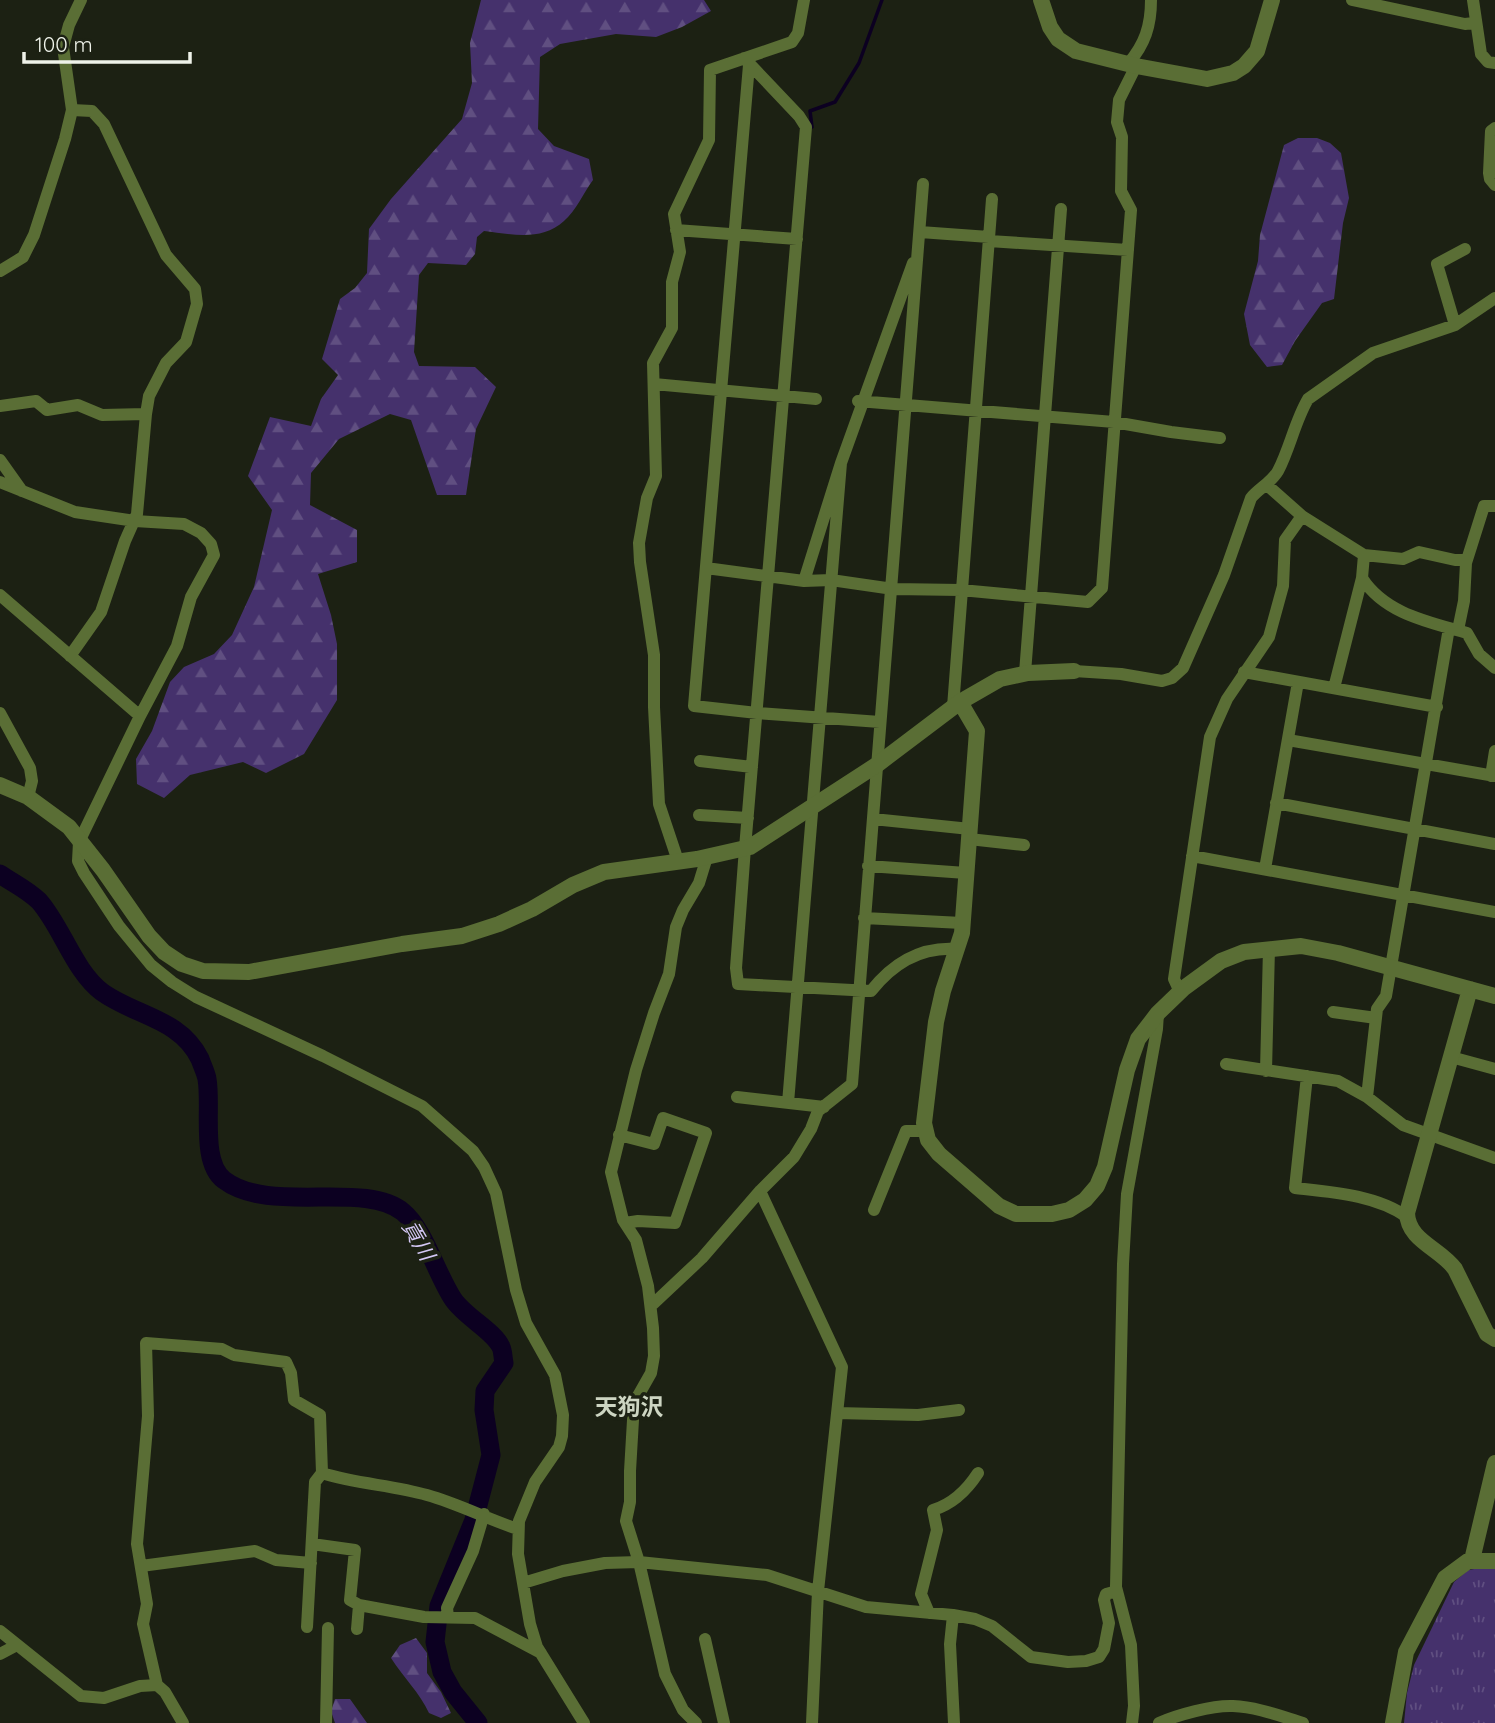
<svg xmlns="http://www.w3.org/2000/svg" width="1495" height="1723" font-family="Quicksand,'Noto Sans JP',sans-serif">
<style>
.forest{fill:url(#forest-firs)}
.park{fill:url(#park-tufts)}
.lines{fill:none;stroke-linecap:round;stroke-linejoin:round}
.stream{stroke:#0c0021;stroke-width:3.5}
.river{stroke:#0c0021;stroke-width:19}
.minor{stroke:#5a6e35;stroke-width:12}
.tertiary{stroke:#5a6e35;stroke-width:16}
.labels{text-anchor:middle;dominant-baseline:central;stroke-width:7;stroke-linejoin:round;paint-order:stroke}
.water-label{font-size:21px;font-style:italic;fill:#d4c8f5;stroke:#1c2113}
.quarter-label{font-size:23px;font-weight:bold;fill:#cdd5c2;stroke:#1c2113}
</style>
<defs>
<pattern id="forest-firs" width="22" height="20" patternUnits="userSpaceOnUse" patternTransform="scale(1.75)"><rect width="22" height="20" fill="#45316c"/><path d="M5 1l3.5 6h-7zM16 11l3.5 6h-7z" fill="#604f81"/></pattern>
<pattern id="park-tufts" width="24" height="20" patternUnits="userSpaceOnUse" patternTransform="scale(1.75)"><rect width="24" height="20" fill="#45316c"/><path d="M3 7l-1-3M5 7V3M7 7l1-3M15 17l-1-3M17 17v-4M19 17l1-3" fill="none" stroke="#604f81"/></pattern>
</defs>
<rect width="100%" height="100%" fill="#1c2113"/>
<path class="forest" d="M 481,0 L 704,0 L 711,11 L 682,27 L 656,37 L 616,34 L 560,44 L 540,57 L 538,129 L 554,146 L 589,159 L 593,180 C 584,192 576,211 564,221 C 541,242 511,234 484,231 L 477,237 L 475,254 L 466,265 L 428,263 L 419,275 L 414,352 L 419,366 L 475,367 L 496,387 L 476,429 L 466,495 L 437,495 L 411,420 L 390,414 L 339,439 L 311,473 L 310,505 L 357,530 L 357,562 L 318,574 L 331,615 L 337,644 L 337,700 L 304,754 L 266,773 L 243,762 L 190,775 L 164,798 L 137,784 L 136,759 L 152,731 L 170,682 L 184,667 L 214,654 L 232,635 L 254,587 L 272,510 L 248,476 L 270,417 L 311,426 L 321,399 L 338,375 L 322,359 L 340,299 L 355,288 L 367,273 L 369,229 L 391,199 L 462,119 L 472,83 L 470,43 Z
M 1298,138 L 1317,138 L 1330,143 L 1341,153 L 1349,198 L 1343,223 L 1334,299 L 1322,303 L 1295,341 L 1282,365 L 1267,367 L 1250,345 L 1244,314 L 1258,261 L 1260,235 L 1284,145 Z
M 416,1638 L 427,1653 L 427,1673 L 441,1692 L 451,1713 L 441,1718 L 429,1713 C 420,1693 403,1677 391,1658 L 400,1645 Z
M 335,1699 L 350,1699 L 367,1723 L 335,1723 L 331,1711 Z"/>
<path class="park" d="M 1487,1567 L 1495,1568 L 1495,1723 L 1404,1723 L 1407,1693 L 1414,1665 L 1454,1582 L 1468,1570 Z"/>
<g class="lines">
<path class="stream" d="M 812,127 L 810,111 L 835,102 L 859,63 L 882,0"/>
<path class="river" d="M 0,874 C 13,883 28,890 39,901 C 62,927 74,971 102,992 C 135,1016 180,1018 200,1059 C 202,1065 206,1073 207,1079 C 212,1107 200,1162 224,1180 C 270,1215 364,1180 403,1212 C 424,1229 437,1275 453,1299 C 465,1317 494,1331 501,1347 C 503,1351 503,1359 504,1363 L 485,1391 L 484,1410 L 491,1455 L 474,1520 L 439,1606 L 435,1642 L 442,1672 L 453,1692 L 478,1723"/>
<path class="minor" d="M 1352,0 L 1465,24 L 1474,23
M 1473,0 L 1481,54 L 1488,62 L 1495,63
M 744,58 L 799,116 L 806,127 L 745,848 L 736,968 L 738,984 L 871,991 C 893,963 922,946 958,949
M 1128,64 C 1145,44 1151,26 1151,0
M 749,65 L 694,706 L 757,713 L 880,722
M 1495,128 L 1491,131 L 1489,173 L 1490,179 L 1495,185
M 676,230 L 797,239
M 920,232 L 989,237
M 989,241 L 1128,250
M 0,271 L 23,257 L 34,235 L 65,139 L 72,110 L 63,47 L 69,25 L 81,0
M 1455,325 L 1437,264 L 1465,249
M 654,384 L 816,399
M 858,401 L 1114,422 L 1171,432 L 1220,438
M 0,406 L 36,401 L 47,410 L 78,405 L 102,415 L 146,414
M 0,460 L 22,491
M 0,482 L 75,512 L 135,521 L 184,524 L 201,533 L 211,544 L 214,555 L 191,597 L 177,646 L 140,716 L 79,842 L 78,861 L 84,873 L 119,926 L 151,965 L 172,982 L 196,997 L 323,1056 L 422,1106 L 473,1151 L 484,1167 L 496,1193 L 516,1290 L 526,1323 L 555,1375 L 563,1415 L 562,1436 L 559,1447 L 535,1482 L 519,1521 L 518,1554 L 530,1624 L 537,1647 L 584,1723
M 1267,485 L 1302,516 L 1364,555 L 1362,578 C 1385,614 1429,622 1467,633 L 1479,654 L 1495,668
M 1364,555 L 1403,559 L 1419,552 L 1455,560 L 1467,560
M 706,568 L 804,581 L 831,580 L 893,589 L 961,590 L 1088,602 L 1102,588 L 1131,210 L 1121,191 L 1122,137 L 1117,122 L 1119,100 L 1136,66
M 804,581 L 841,463 L 913,263
M 0,595 L 140,716
M 1458,630 L 1464,601 L 1466,563 L 1484,506 L 1495,506
M 70,656 L 101,612 L 125,541 L 137,514 L 146,414 L 149,396 L 166,363 L 186,342 L 197,304 L 195,289 L 166,255 L 104,124 L 92,111 L 72,110
M 1074,671 L 1121,674 L 1162,681 L 1172,678 L 1183,668 L 1224,575 L 1251,498 C 1259,488 1271,483 1278,471 C 1290,448 1295,421 1308,399 L 1373,353 L 1455,325 L 1495,298
M 1244,672 L 1437,707
M 1025,673 L 1061,209
M 1334,688 L 1362,578
M 953,707 L 992,199
M 0,713 L 30,768 L 32,781 L 28,797
M 1288,740 L 1495,776
M 700,761 L 752,767
M 1491,776 L 1495,751
M 1276,803 L 1495,844
M 699,815 L 748,818
M 873,819 L 970,829
M 969,839 L 1024,845
M 1192,856 L 1495,912
M 678,861 L 659,804 L 654,707 L 654,655 L 640,562 L 639,543 L 647,498 L 656,476 L 653,363 L 672,328 L 672,282 L 680,252 L 674,214 L 709,140 L 710,70 L 792,42 L 798,33 L 804,0
M 868,866 L 966,873
M 1265,869 L 1298,682
M 864,918 L 962,923
M 1180,992 L 1174,979 L 1210,737 L 1227,699 L 1269,637 L 1283,586 L 1285,540 L 1302,516
M 1333,1012 L 1376,1018
M 1451,1057 L 1495,1069
M 1226,1064 L 1338,1081 L 1367,1097 L 1403,1125 L 1495,1158
M 1266,1071 L 1269,948
M 1307,1076 L 1295,1188 C 1332,1192 1377,1195 1407,1217
M 737,1097 L 824,1107
M 1367,1097 L 1377,1009 L 1386,996 L 1449,628
M 788,1103 L 841,463
M 619,1135 L 654,1144 L 663,1118 L 706,1133 L 675,1223 L 638,1221 L 625,1223
M 760,1191 L 842,1367 L 818,1591 L 812,1723
M 874,1210 L 906,1131 L 925,1131
M 651,1306 L 702,1258 L 760,1191 L 794,1157 L 811,1129 L 818,1111 L 852,1084 L 923,184
M 837,1413 L 918,1415 L 959,1410
M 322,1473 C 356,1484 393,1485 427,1495 C 459,1504 487,1519 518,1529
M 312,1544 L 355,1550 L 350,1600 L 359,1605 L 424,1617 L 475,1618 L 541,1653
M 141,1566 L 255,1551 L 276,1560 L 311,1563
M 523,1583 L 563,1571 L 605,1563 L 639,1562 L 767,1575 L 866,1607 L 953,1615 L 975,1619 L 992,1626 L 1031,1657 L 1068,1662 L 1086,1661 L 1099,1657 L 1104,1649 L 1109,1623 L 1104,1600 L 1106,1594 L 1117,1591
M 929,1613 L 921,1594 L 937,1530 L 933,1510 C 953,1504 967,1490 978,1473
M 953,1615 L 950,1644 L 954,1723
M 448,1617 L 447,1608 L 473,1551 L 484,1514
M 357,1629 L 359,1605
M 0,1631 L 81,1696 L 104,1698 L 140,1686 L 157,1685 L 165,1692 L 183,1723
M 705,1639 L 724,1723
M 0,1654 L 17,1645
M 157,1685 L 143,1624 L 147,1604 L 137,1544 L 148,1416 L 146,1343 L 222,1349 L 234,1355 L 286,1362 L 291,1373 L 294,1400 L 320,1415 L 322,1473 L 315,1482 L 307,1627
M 326,1723 L 328,1628
M 696,1723 L 683,1710 L 665,1674 L 639,1562 L 626,1521 L 630,1502 L 630,1471 L 634,1403 L 651,1373 L 654,1356 L 653,1328 L 648,1286 L 636,1240 L 623,1220 L 611,1172 L 636,1070 L 654,1013 L 669,974 L 676,927 L 683,910 L 699,883 L 707,857
M 1132,1723 L 1134,1706 L 1131,1645 L 1116,1587 L 1123,1264 L 1127,1194 L 1157,1029 L 1158,1013
M 1159,1723 C 1177,1715 1213,1705 1233,1706 C 1257,1707 1280,1716 1303,1723"/>
<path class="tertiary" d="M 1041,0 L 1050,27 L 1058,39 L 1076,51 L 1136,66 L 1207,79 L 1233,73 L 1244,66 L 1257,51 L 1272,0
M 960,702 L 977,731 L 962,933 L 943,991 L 936,1022 L 924,1123 L 928,1140 L 939,1154 L 999,1206 L 1016,1214 L 1052,1214 L 1069,1210 L 1085,1200 L 1097,1186 L 1105,1167 L 1127,1070 L 1138,1039 L 1158,1013 L 1184,988 L 1221,961 L 1244,952 L 1301,946 L 1338,953 L 1495,996
M 0,785 L 28,797 L 69,827 L 103,870 L 149,936 L 164,952 L 182,964 L 203,971 L 249,972 L 402,944 L 462,936 L 499,924 L 532,909 L 573,885 L 604,872 L 697,859 L 750,847 L 878,764 L 960,702 L 1000,679 L 1028,673 L 1074,671
M 1470,989 L 1407,1213 C 1408,1241 1440,1248 1455,1269 L 1487,1334 L 1495,1339
M 1472,1560 L 1495,1463
M 1393,1723 L 1406,1652 L 1445,1578 L 1468,1561 L 1495,1561"/>
</g>
<g class="labels">
<g class="water-label">
<text transform="translate(419 1240) rotate(60)">貢川</text>
</g>
<g class="quarter-label">
<text x="629" y="1406">天狗沢</text>
</g>
</g>
<path d="M24 52v10h166v-10" fill="none" stroke="#eef2e9" stroke-width="3.5"/>
<text x="35" y="52" font-size="21" fill="#eef2e9" stroke="#1c2113" stroke-width="5" paint-order="stroke">100 m</text>
</svg>
